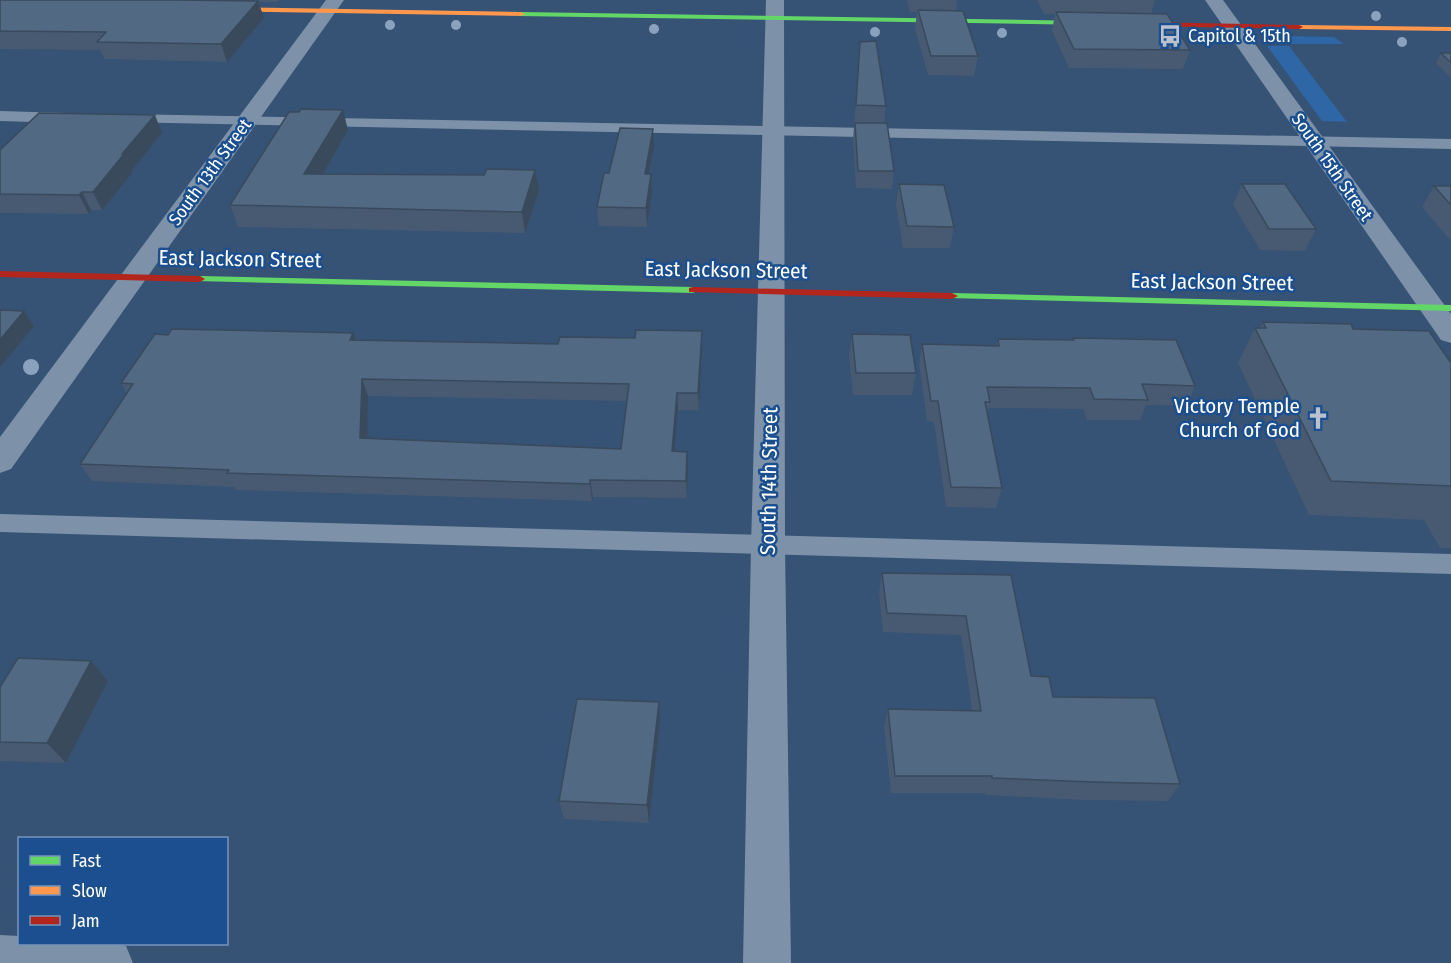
<svg xmlns="http://www.w3.org/2000/svg" width="1451" height="963" font-family="'Fira Sans Condensed',sans-serif">
<style>
.green{fill:#2f66a5}
.lines{fill:none;stroke-linecap:round;stroke-linejoin:round}
.lane{fill:#7d92a8;fill-rule:evenodd}
.street{fill:#7d92a8;fill-rule:evenodd}
.fast{fill:#63d668;fill-rule:evenodd}
.slow{fill:#ff974d;fill-rule:evenodd}
.jam{fill:#b3261e;fill-rule:evenodd}
.tree{fill:#8aa2be}
.wall{fill:#475a72;fill-rule:evenodd}
.shaded-wall{fill:#394a5c}
.building{fill:#526984;stroke:#394a5c;stroke-width:1.5;fill-rule:evenodd}
.labels{text-anchor:middle;dominant-baseline:central;stroke-width:5;stroke-linejoin:round;paint-order:stroke}
.far-poi-label{font-size:18px;fill:#fff;stroke:#1b4f8f;text-anchor:start}
.far-street-label{font-size:18px;fill:#fff;stroke:#1b4f8f}
.street-label{font-size:21px;fill:#fff;stroke:#1b4f8f}
.poi-label{font-size:21px;fill:#fff;stroke:#1b4f8f;text-anchor:end}
</style>
<rect width="100%" height="100%" fill="#365274"/>
<path class="green" d="M 1287,36 L 1334,37 L 1344,44 L 1292,44 Z
M 1267,46 L 1289,46 L 1347,122 L 1322,121 Z"/>
<g class="lines">
<path class="lane" d="M 0,111 L 67,113 L 75,118 L 67,123 L 0,121 Z
M 125,114 L 1451,139 L 1451,149 L 119,122 L 117,119 Z
M 0,514 L 1451,554 L 1451,574 L 0,532 Z"/>
<path class="street" d="M 326,0 L 344,0 L 11,469 L 0,473 L 0,437 Z
M 766,0 L 784,0 L 785,545 L 791,963 L 743,963 L 751,545 Z
M 1205,0 L 1223,0 L 1451,314 L 1451,343 L 1441,340 Z
M 0,935 L 20,936 L 20,944 L 119,944 L 126,946 L 133,963 L 0,963 Z"/>
<path class="fast" d="M 521,12 L 1091,21 L 1095,23 L 1091,25 L 518,16 L 518,12 Z
M 200,276 L 693,287 L 699,290 L 693,293 L 196,281 L 196,277 Z
M 952,293 L 1451,305 L 1451,311 L 948,298 L 948,294 Z"/>
<path class="slow" d="M 217,7 L 521,12 L 525,14 L 521,16 L 214,11 L 213,9 Z
M 1299,25 L 1451,27 L 1451,31 L 1296,29 L 1295,27 Z"/>
<path class="jam" d="M 1091,21 L 1299,25 L 1303,27 L 1299,29 L 1088,25 L 1087,23 Z
M 0,271 L 200,276 L 205,279 L 200,282 L 0,277 Z
M 693,287 L 952,293 L 958,296 L 952,299 L 689,292 L 689,288 Z"/>
</g>
<g class="tree">
<circle cx="1376" cy="16" r="5"/>
<circle cx="390" cy="25" r="5"/>
<circle cx="456" cy="25" r="5"/>
<circle cx="654" cy="29" r="5"/>
<circle cx="875" cy="32" r="5"/>
<circle cx="1002" cy="33" r="5"/>
<circle cx="1402" cy="42" r="5"/>
<circle cx="31" cy="367" r="8"/>
</g>
<path class="wall" d="M 0,0 L 279,0 L 278,2 L 258,2 L 264,18 L 227,62 L 105,59 L 100,50 L 0,49 Z
M 907,0 L 957,0 L 956,11 L 978,56 L 974,76 L 928,75 L 915,29 L 917,12 L 910,12 Z
M 1037,0 L 1155,0 L 1151,14 L 1190,50 L 1183,69 L 1069,68 L 1052,31 L 1055,14 L 1044,14 Z
M 860,42 L 886,106 L 884,123 L 894,171 L 892,189 L 856,188 L 853,140 Z
M 1441,53 L 1451,53 L 1451,78 L 1436,63 Z
M 299,112 L 348,130 L 323,174 L 484,175 L 535,170 L 539,190 L 525,233 L 238,227 L 230,205 Z
M 162,133 L 132,170 L 133,172 L 102,210 L 91,210 L 89,214 L 0,213 L 0,150 Z
M 654,147 L 650,174 L 651,174 L 652,193 L 647,227 L 599,226 L 597,207 L 609,173 Z
M 899,184 L 954,227 L 950,248 L 903,248 L 896,205 Z
M 1242,184 L 1316,229 L 1305,251 L 1260,250 L 1233,205 Z
M 1434,186 L 1451,186 L 1451,241 L 1422,207 Z
M 1263,322 L 1353,329 L 1451,363 L 1451,548 L 1440,548 L 1424,520 L 1309,515 L 1238,363 L 1255,328 L 1260,328 Z
M 702,331 L 702,348 L 699,410 L 678,410 L 674,451 L 688,469 L 687,498 L 593,497 L 592,501 L 236,490 L 234,487 L 92,481 L 80,464 L 127,394 L 121,383 L 355,340 L 558,344 L 635,338 ZM 368,396 L 627,401 L 621,449 L 367,439 Z
M 852,334 L 916,373 L 912,395 L 853,395 L 849,356 Z
M 1073,338 L 1195,386 L 1186,406 L 1146,405 L 1140,420 L 1087,420 L 1083,409 L 989,408 L 987,415 L 1002,488 L 996,508 L 946,507 L 934,422 L 927,421 L 919,364 L 922,344 L 996,346 L 998,339 L 1073,340 Z
M 882,573 L 1011,575 L 1031,676 L 1053,697 L 1180,784 L 1168,801 L 1083,800 L 985,795 L 985,793 L 891,793 L 884,727 L 888,709 L 972,710 L 961,635 L 883,632 L 879,593 Z
M 91,661 L 108,681 L 66,763 L 0,761 L 0,687 Z
M 660,722 L 649,823 L 564,819 L 559,801 Z"/>
<path class="shaded-wall" d="M 258,1 L 264,18 L 227,62 L 221,44 Z
M 343,110 L 348,130 L 311,195 L 304,174 Z
M 155,115 L 162,133 L 132,170 L 133,172 L 102,210 L 93,192 L 122,154 Z
M 653,129 L 654,147 L 646,192 L 645,174 Z
M 535,170 L 539,190 L 525,233 L 522,212 Z
M 651,174 L 652,193 L 647,227 L 646,208 Z
M 82,192 L 91,210 L 89,214 L 79,195 Z
M 24,311 L 34,326 L 0,367 L 0,340 Z
M 702,331 L 702,348 L 699,410 L 698,393 Z
M 353,333 L 359,350 L 350,340 Z
M 362,379 L 368,396 L 367,455 L 360,438 Z
M 677,393 L 678,410 L 673,468 L 672,451 Z
M 687,452 L 688,469 L 687,498 L 686,481 Z
M 590,480 L 593,497 L 592,501 L 590,484 Z
M 91,661 L 108,681 L 66,763 L 47,743 Z
M 659,702 L 660,722 L 649,823 L 647,805 Z"/>
<path class="building" d="M 0,0 L 174,0 L 258,1 L 221,44 L 97,42 L 106,32 L 0,31 Z
M 918,10 L 963,11 L 978,56 L 931,56 Z
M 1056,12 L 1167,14 L 1190,50 L 1074,49 Z
M 876,41 L 886,106 L 856,105 L 860,42 Z
M 1441,53 L 1451,53 L 1451,63 Z
M 301,109 L 343,110 L 304,174 L 484,175 L 487,169 L 535,170 L 522,212 L 230,205 L 289,112 L 299,112 Z
M 39,113 L 155,115 L 122,154 L 124,154 L 93,192 L 82,192 L 79,195 L 0,194 L 0,150 Z
M 855,123 L 887,123 L 894,171 L 858,171 Z
M 620,128 L 653,129 L 645,174 L 651,174 L 646,208 L 597,207 L 604,173 L 609,173 Z
M 899,184 L 944,185 L 954,227 L 907,226 Z
M 1242,184 L 1285,184 L 1316,229 L 1269,229 Z
M 1434,186 L 1451,186 L 1451,205 Z
M 0,310 L 24,311 L 0,340 Z
M 1263,322 L 1351,324 L 1353,329 L 1429,331 L 1451,363 L 1451,486 L 1331,481 L 1255,328 L 1266,328 Z
M 172,329 L 353,333 L 350,340 L 558,344 L 560,337 L 635,338 L 636,330 L 702,331 L 698,393 L 677,393 L 672,451 L 687,452 L 686,481 L 590,480 L 590,484 L 227,473 L 229,470 L 80,464 L 133,384 L 121,383 L 155,334 L 168,335 ZM 362,379 L 629,384 L 621,449 L 360,438 Z
M 852,334 L 910,335 L 916,373 L 856,373 Z
M 1073,338 L 1176,340 L 1195,386 L 1142,384 L 1148,400 L 1094,399 L 1090,388 L 987,387 L 990,402 L 985,402 L 1002,488 L 951,487 L 938,401 L 931,401 L 922,344 L 999,346 L 998,339 L 1074,340 Z
M 882,573 L 1011,575 L 1031,676 L 1049,677 L 1053,697 L 1155,698 L 1180,784 L 1093,782 L 992,778 L 992,776 L 895,776 L 888,709 L 981,711 L 966,616 L 887,613 Z
M 18,658 L 91,661 L 47,743 L 0,742 L 0,687 Z
M 577,699 L 659,702 L 647,805 L 559,801 Z"/>
<defs>
<g id="bus-bare" transform="scale(1.8)"><path d="M-5-6H5V4H4V6H2V4H-2V6H-4V4H-5ZM-3.5-4V0h7V-4ZM-3.5 1.2v1.5H-2V1.2ZM2 1.2v1.5H3.5V1.2Z" fill="#b9c2ce" stroke="#1b4f8f" stroke-width="2.5" paint-order="stroke"/></g>
<g id="church-bare" transform="scale(1.8)"><path d="M-1.2-6h2.4v3.5h3.3v2.4h-3.3V6h-2.4V-.1h-3.3v-2.4h3.3Z" fill="#b9c2ce" stroke="#1b4f8f" stroke-width="2.5" paint-order="stroke"/></g>
</defs>
<g fill-rule="evenodd">
<use href="#bus-bare" x="1170" y="36"/>
<use href="#church-bare" x="1318" y="418"/>
</g>
<g class="labels">
<g class="far-poi-label">
<text x="1188" y="36">Capitol &amp; 15th</text>
</g>
<g class="far-street-label">
<text transform="translate(1332 167) rotate(55)">South 15th Street</text>
<text transform="translate(210 172) rotate(-54)">South 13th Street</text>
</g>
<g class="street-label">
<text transform="translate(240 259) rotate(1)">East Jackson Street</text>
<text transform="translate(726 270) rotate(1)">East Jackson Street</text>
<text transform="translate(1212 282) rotate(1)">East Jackson Street</text>
<text transform="translate(769 481) rotate(-89)">South 14th Street</text>
</g>
<g class="poi-label">
<text x="1300" y="406">Victory Temple<tspan x="1300" dy="24">Church of God</tspan></text>
</g>
</g>
<rect x="18" y="837" width="210" height="108" fill="#1b4f8f" stroke="#7695bc" stroke-width="1.5"/>
<rect x="30" y="856" width="30" height="9" fill="#63d668" stroke="#7695bc" stroke-width="1.5"/>
<text x="72" y="867" font-size="18" fill="#ffffff">Fast</text>
<rect x="30" y="886" width="30" height="9" fill="#ff974d" stroke="#7695bc" stroke-width="1.5"/>
<text x="72" y="897" font-size="18" fill="#ffffff">Slow</text>
<rect x="30" y="916" width="30" height="9" fill="#b3261e" stroke="#7695bc" stroke-width="1.5"/>
<text x="72" y="927" font-size="18" fill="#ffffff">Jam</text>
</svg>
